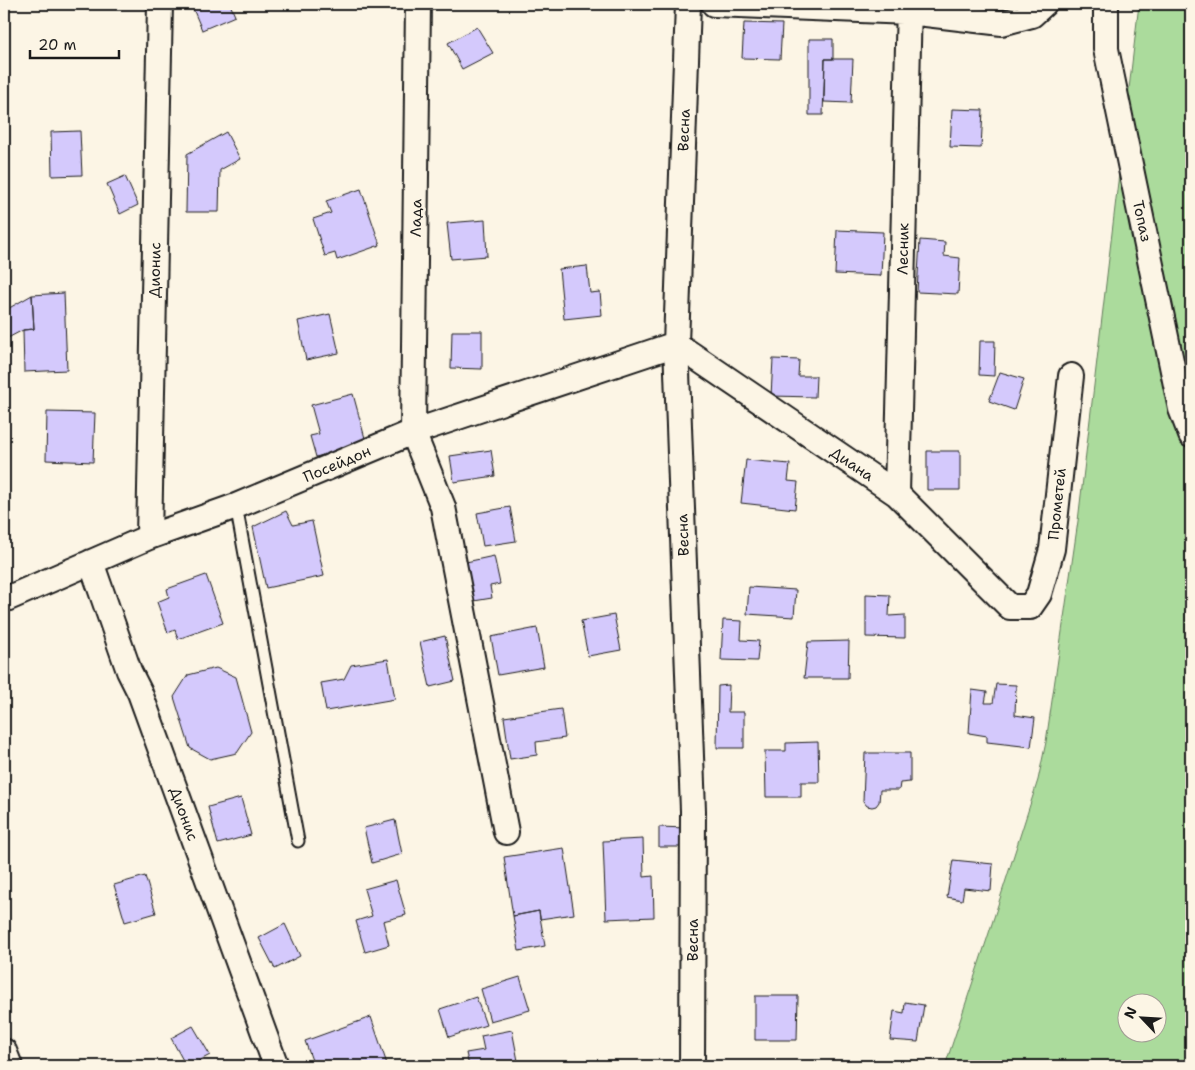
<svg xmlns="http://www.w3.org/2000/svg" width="1195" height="1070" font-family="'Shantell Sans',sans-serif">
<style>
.green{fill:#abdb9c;stroke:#647c5c;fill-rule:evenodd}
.building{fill:#d4c9fc;stroke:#1c1c1c}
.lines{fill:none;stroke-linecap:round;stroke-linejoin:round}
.lane-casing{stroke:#1c1c1c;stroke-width:15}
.street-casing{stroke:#1c1c1c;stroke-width:28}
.lane{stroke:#fcf5e5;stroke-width:11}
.street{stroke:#fcf5e5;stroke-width:24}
.labels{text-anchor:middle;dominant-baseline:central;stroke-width:5;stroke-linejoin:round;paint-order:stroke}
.street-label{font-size:15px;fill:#1c1c1c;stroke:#fcf5e5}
</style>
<rect width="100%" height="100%" fill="#fcf5e5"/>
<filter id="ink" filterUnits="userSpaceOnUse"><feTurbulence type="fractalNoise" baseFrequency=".02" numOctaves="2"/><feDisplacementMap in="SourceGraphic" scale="10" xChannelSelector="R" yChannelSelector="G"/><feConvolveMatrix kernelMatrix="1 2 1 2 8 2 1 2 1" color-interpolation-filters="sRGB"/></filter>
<g filter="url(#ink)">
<path class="green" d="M 1139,4 L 1191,4 L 1191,1066 L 945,1066 L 988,936 L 1038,780 L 1046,742 L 1078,521 ZM 1128,1002 L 1158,1002 L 1158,1032 L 1128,1032 Z"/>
<path class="building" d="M 191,4 L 230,4 L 235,16 L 202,30 Z
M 744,23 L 782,24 L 780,59 L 742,58 Z
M 477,27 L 493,53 L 462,69 L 448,43 Z
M 809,39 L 833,39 L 833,59 L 825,59 L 823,115 L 809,115 Z
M 825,59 L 853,59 L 851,103 L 824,102 Z
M 952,109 L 983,110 L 981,148 L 950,147 Z
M 80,131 L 82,175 L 52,176 L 51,132 Z
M 226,132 L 240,159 L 220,170 L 219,212 L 186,212 L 187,154 Z
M 125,176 L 138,205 L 120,214 L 107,184 Z
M 361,189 L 380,245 L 337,260 L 335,253 L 325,256 L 313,219 L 331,213 L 326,201 Z
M 485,220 L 487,256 L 451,259 L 447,223 Z
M 837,230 L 883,232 L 881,276 L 835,274 Z
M 920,240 L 945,242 L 944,256 L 960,258 L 958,294 L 917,292 Z
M 587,266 L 590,293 L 600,292 L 602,315 L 564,319 L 559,269 Z
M 64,293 L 67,370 L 24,372 L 23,330 L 34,329 L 32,295 Z
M 32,295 L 34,329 L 23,330 L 4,340 L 4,311 Z
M 330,314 L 339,353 L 306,360 L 298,321 Z
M 452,331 L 482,331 L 482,369 L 451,368 Z
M 980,341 L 995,341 L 994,376 L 979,375 Z
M 773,359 L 799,360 L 798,376 L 816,376 L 815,397 L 771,396 Z
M 1000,372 L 1024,379 L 1014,410 L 989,401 Z
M 353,394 L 366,442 L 316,457 L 310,436 L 319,434 L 311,405 Z
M 47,412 L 95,413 L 93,462 L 46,460 Z
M 491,450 L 495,476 L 454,482 L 450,456 Z
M 927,451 L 960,451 L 960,490 L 927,490 Z
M 746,460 L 790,464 L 788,481 L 798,482 L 795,509 L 741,503 Z
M 510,507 L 516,541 L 483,546 L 477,513 Z
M 286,511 L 293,525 L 312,521 L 324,576 L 266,588 L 253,527 Z
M 494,556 L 500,584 L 490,586 L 492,598 L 474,601 L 466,562 Z
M 206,575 L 223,623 L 178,639 L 175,630 L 168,633 L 157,602 L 169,597 L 167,589 Z
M 749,587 L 796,590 L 794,617 L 747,614 Z
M 866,594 L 890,595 L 889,616 L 905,615 L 905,638 L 866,637 Z
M 614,615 L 621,650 L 588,656 L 581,621 Z
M 723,620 L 742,621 L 741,640 L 759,641 L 757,661 L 721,660 Z
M 537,628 L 544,667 L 498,675 L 491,637 Z
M 445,636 L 455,681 L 430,687 L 420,642 Z
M 849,641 L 848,678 L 804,678 L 808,642 Z
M 388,659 L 395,699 L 326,711 L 321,683 L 344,679 L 351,665 Z
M 216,668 L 236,677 L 251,732 L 237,753 L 210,759 L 190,748 L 174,697 L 188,675 Z
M 996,684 L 1016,685 L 1015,715 L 1035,718 L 1031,747 L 987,742 L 987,736 L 969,733 L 972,690 L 987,692 L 985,703 L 993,703 Z
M 729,685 L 728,712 L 744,712 L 744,748 L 717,748 L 718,686 Z
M 561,709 L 565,738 L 536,742 L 537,755 L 510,759 L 504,717 Z
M 818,742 L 819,782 L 801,782 L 801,797 L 766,797 L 765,751 L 786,751 L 786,743 Z
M 865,753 L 910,753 L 910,782 L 900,783 L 899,790 L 880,790 L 879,802 L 876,806 L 872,807 L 867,806 L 863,801 Z
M 241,798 L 251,835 L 218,844 L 208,807 Z
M 395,820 L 402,854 L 372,863 L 364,828 Z
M 659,827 L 686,828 L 685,847 L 659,847 Z
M 643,839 L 644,877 L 653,876 L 654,917 L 606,919 L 603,841 Z
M 564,848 L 574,914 L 540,919 L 539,911 L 513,916 L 504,857 Z
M 953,860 L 993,864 L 991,891 L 964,888 L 962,900 L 947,897 Z
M 145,876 L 156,913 L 125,922 L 114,885 Z
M 396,880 L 406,915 L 383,921 L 389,945 L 365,952 L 356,921 L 372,916 L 364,889 Z
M 539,911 L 545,946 L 519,951 L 513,916 Z
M 285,924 L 300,956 L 275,969 L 259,938 Z
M 520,977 L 530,1010 L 490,1021 L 481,989 Z
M 755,996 L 798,996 L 797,1040 L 755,1040 Z
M 476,997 L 486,1025 L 449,1037 L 440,1009 Z
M 905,1002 L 924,1005 L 918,1042 L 890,1040 L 894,1011 L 904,1013 Z
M 371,1017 L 387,1064 L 380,1066 L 314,1066 L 305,1041 Z
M 193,1026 L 210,1055 L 189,1066 L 186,1066 L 171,1038 Z
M 512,1030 L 519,1066 L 469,1066 L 466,1053 L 484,1050 L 481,1036 Z"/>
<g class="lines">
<g class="lane-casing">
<path id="lane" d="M 236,506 L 298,841"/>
</g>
<g class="street-casing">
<path id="street" d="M 418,4 L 413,432 L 443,507 L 506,832
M 688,4 L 676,344 L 693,811 L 692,1066
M 714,4 L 909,12 L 1002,23 L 1032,15 L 1044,4
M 1106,4 L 1106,49 L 1181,409 L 1191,435
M 897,494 L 909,4
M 149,537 L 160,4
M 91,562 L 129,671 L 140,693 L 276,1066
M 4,600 L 149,537 L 236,506 L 413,432 L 676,344 L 897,494 L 1010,607 L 1030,607 L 1039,594 L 1052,549 L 1071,376
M 4,1051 L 10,1066"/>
</g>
<use href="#lane" class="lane"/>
<use href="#street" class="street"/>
</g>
</g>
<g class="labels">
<g class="street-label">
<text transform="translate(684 130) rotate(-88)">Весна</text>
<text transform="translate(416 218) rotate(-89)">Лада</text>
<text transform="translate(1142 221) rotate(78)">Топаз</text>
<text transform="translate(903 249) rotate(-89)">Лесник</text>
<text transform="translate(155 270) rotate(-89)">Дионис</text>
<text transform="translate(337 464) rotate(-23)">Посейдон</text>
<text transform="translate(852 464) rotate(34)">Диана</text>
<text transform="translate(1057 504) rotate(-84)">Прометей</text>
<text transform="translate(683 535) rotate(-92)">Весна</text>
<text transform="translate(184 814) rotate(70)">Дионис</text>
<text transform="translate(693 940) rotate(-90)">Весна</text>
</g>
</g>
<rect width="1195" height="1070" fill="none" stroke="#fcf5e5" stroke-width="20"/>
<rect x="10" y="10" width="1175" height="1050" fill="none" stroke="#1c1c1c" stroke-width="2" filter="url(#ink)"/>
<g transform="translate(1142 1018) rotate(295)"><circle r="24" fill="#fcf5e5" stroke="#a29e95"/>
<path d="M0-4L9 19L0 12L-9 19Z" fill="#1c1c1c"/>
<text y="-8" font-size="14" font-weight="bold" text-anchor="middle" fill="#1c1c1c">N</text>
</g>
<path d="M30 50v8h89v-8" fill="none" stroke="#1c1c1c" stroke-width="2.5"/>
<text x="38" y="50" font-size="15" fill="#1c1c1c" stroke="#fcf5e5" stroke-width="4" paint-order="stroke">20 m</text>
</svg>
